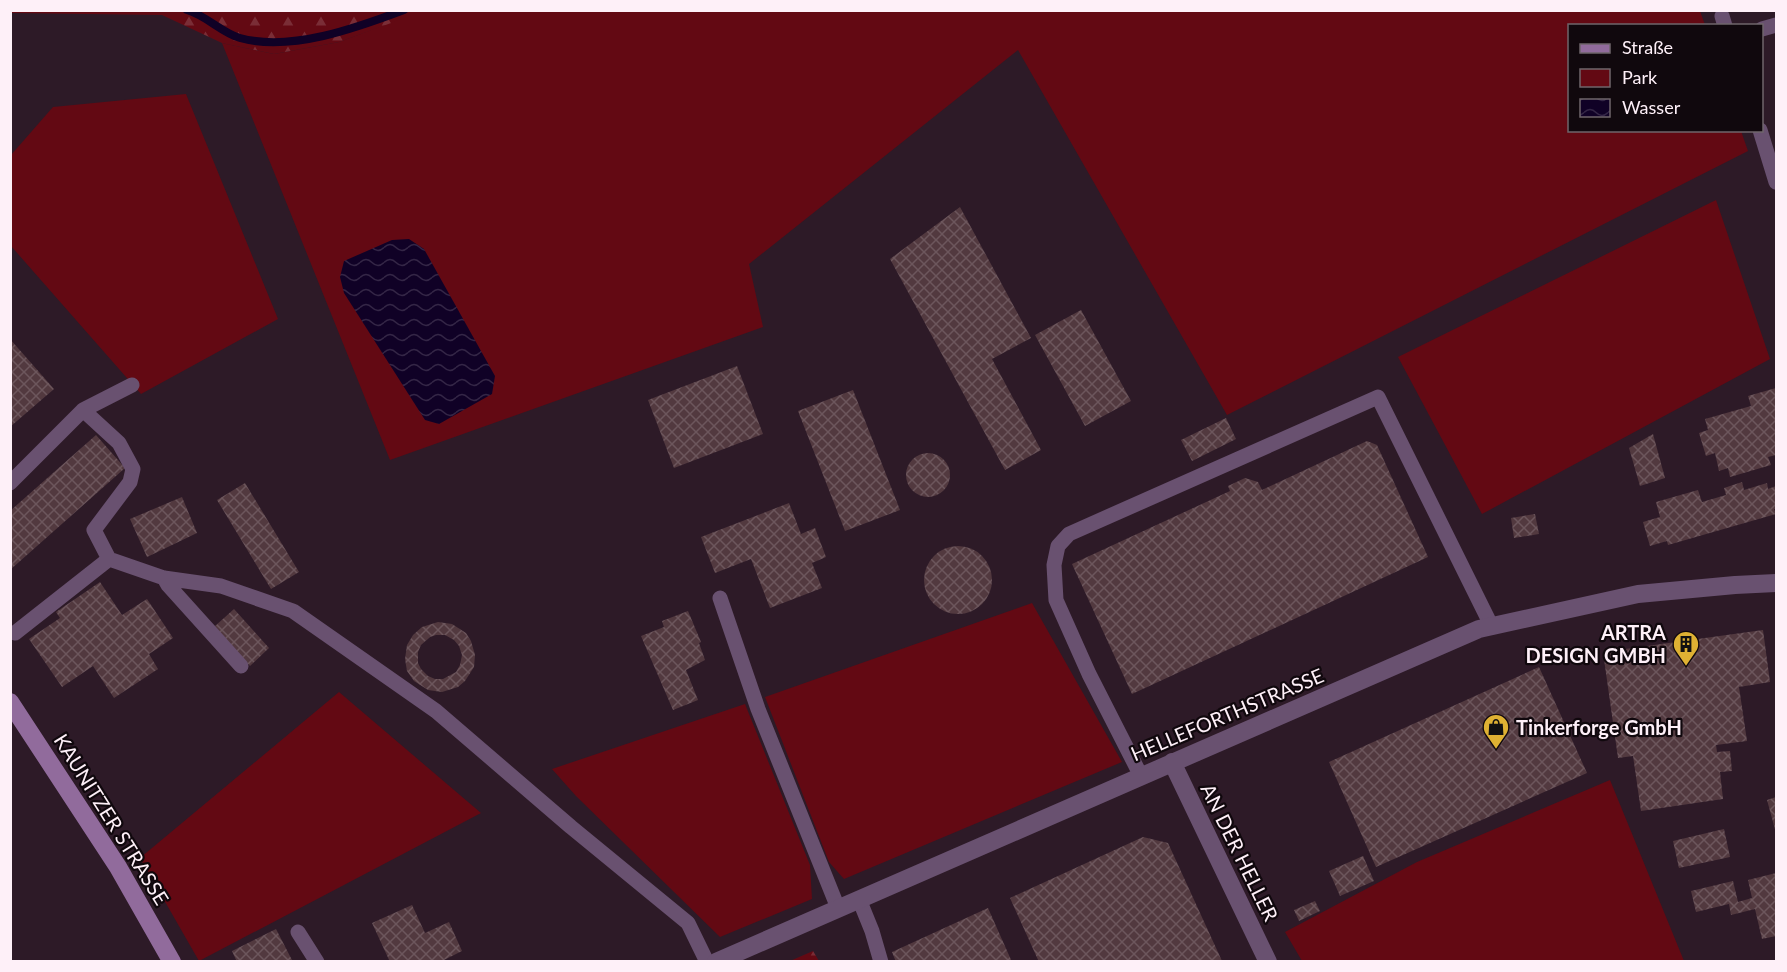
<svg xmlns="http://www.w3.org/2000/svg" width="1787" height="972" font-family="Lato,sans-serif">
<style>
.green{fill:#630913}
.forest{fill:url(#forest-firs)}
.water{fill:url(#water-waves)}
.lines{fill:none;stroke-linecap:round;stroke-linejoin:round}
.stream{stroke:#100126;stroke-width:8}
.building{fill:url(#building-cross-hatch);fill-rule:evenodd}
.lane{stroke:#695170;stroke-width:15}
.street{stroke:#695170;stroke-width:18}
.secondary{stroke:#916b9c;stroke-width:18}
.labels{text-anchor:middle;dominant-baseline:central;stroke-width:4.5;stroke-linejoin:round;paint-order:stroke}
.poi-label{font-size:20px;font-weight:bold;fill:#fef0f8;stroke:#10080d;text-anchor:end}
.street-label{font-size:20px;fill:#fef0f8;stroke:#10080d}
</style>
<defs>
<pattern id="forest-firs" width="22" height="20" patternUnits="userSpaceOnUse" patternTransform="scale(1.5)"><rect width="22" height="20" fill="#630913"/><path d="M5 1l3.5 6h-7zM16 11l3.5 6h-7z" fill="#7a2d36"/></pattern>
<pattern id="water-waves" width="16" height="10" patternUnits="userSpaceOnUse" patternTransform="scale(1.5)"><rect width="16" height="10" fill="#100126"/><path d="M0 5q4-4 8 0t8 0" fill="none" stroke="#342646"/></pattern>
<pattern id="building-cross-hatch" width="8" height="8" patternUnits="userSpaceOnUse" patternTransform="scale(1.5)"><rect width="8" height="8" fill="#52393f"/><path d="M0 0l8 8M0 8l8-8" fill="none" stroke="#6c565c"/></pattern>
</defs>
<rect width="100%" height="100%" fill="#2d1a27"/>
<path class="green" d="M 424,10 L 1700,11 L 1705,25 L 1570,26 L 1570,130 L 1741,131 L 1748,151 L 1227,415 L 1018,50 L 749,264 L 763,327 L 390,460 L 222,43 L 274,54 L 339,42 Z
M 186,94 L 278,319 L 141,394 L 11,246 L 11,155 L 53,107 Z
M 1716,200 L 1770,359 L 1482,514 L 1398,357 Z
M 1032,603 L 1122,762 L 844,879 L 829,862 L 765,697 Z
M 339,692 L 481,813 L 199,961 L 140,858 Z
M 745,704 L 810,865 L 812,899 L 720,937 L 576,796 L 552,769 Z
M 1610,780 L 1684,961 L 1302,961 L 1285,932 L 1417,862 Z"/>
<path class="forest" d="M 11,10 L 424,10 L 424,11 L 339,42 L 274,54 L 222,43 L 162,15 L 11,13 Z
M 813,951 L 819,961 L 790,961 Z"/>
<path class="water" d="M 409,239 L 424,249 L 495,376 L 492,394 L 439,424 L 425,420 L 344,293 L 340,277 L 344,261 L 392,240 Z"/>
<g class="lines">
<path class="stream" d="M 187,10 C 207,16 222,33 240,38 C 291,52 356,28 404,10"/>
</g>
<path class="building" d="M 960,207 L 1031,338 L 992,359 L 1041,450 L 1005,470 L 890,259 Z
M 1081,310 L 1131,401 L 1085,426 L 1035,335 Z
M 10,339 L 54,389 L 10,427 Z
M 737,366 L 763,434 L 674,468 L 648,400 Z
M 1776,388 L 1776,455 L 1768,457 L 1771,465 L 1730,477 L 1728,468 L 1719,471 L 1715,453 L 1706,456 L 1699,433 L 1708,430 L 1705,419 L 1751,406 L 1748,396 Z
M 853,390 L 900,510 L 845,531 L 798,411 Z
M 1226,418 L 1236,439 L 1192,461 L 1181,440 Z
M 1653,434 L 1665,478 L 1640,486 L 1629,448 Z
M 96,435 L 125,468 L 10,570 L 10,511 Z
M 1367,441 L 1377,445 L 1428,557 L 1132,694 L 1072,564 L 1230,491 L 1228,486 L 1245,478 L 1258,482 L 1262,490 Z
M906 475a22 22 0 1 1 44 0a22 22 0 1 1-44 0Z
M 1742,482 L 1744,490 L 1767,483 L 1768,489 L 1776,486 L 1776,509 L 1774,509 L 1776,514 L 1668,545 L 1667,541 L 1650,546 L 1643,522 L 1660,517 L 1656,502 L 1698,490 L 1702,502 L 1726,495 L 1724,488 Z
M 245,483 L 299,572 L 271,589 L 217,500 Z
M 182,497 L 197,533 L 147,557 L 130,519 Z
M 789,503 L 801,534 L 815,528 L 826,557 L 812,563 L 822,588 L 770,608 L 751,559 L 715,573 L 701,537 Z
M 1535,514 L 1539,534 L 1514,538 L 1511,518 Z
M924 580a34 34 0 1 1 68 0a34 34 0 1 1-68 0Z
M 100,582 L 122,615 L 147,599 L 173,638 L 149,654 L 158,669 L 114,698 L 93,666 L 62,687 L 29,639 L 60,618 L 56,612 Z
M 234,609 L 269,648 L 250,666 L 214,627 Z
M 688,611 L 701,642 L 699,643 L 705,660 L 686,670 L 698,700 L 673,710 L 641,636 L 664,627 L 662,621 Z
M 438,622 L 452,624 L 466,633 L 471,641 L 475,655 L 474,667 L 465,681 L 458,687 L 442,692 L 428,690 L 414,681 L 407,671 L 405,659 L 407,645 L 413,635 L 422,627 ZM 436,635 L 445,635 L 454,640 L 459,646 L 462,655 L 460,665 L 456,672 L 443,679 L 435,679 L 428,676 L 421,669 L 418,663 L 418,652 L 421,645 L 430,637 Z
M 1763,630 L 1770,682 L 1739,687 L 1747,741 L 1716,745 L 1717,752 L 1730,751 L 1732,771 L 1720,772 L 1723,799 L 1641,811 L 1633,756 L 1618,758 L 1603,652 Z
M 1539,667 L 1587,773 L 1376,867 L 1329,762 Z
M 1776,797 L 1776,833 L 1767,800 Z
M 1724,829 L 1730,857 L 1679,868 L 1673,841 Z
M 1143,837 L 1168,843 L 1222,961 L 1039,962 L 1010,898 Z
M 1363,856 L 1374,881 L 1340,896 L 1329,871 Z
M 1776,873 L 1776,936 L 1762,939 L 1755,909 L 1731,915 L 1729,904 L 1696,912 L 1691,891 L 1733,881 L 1738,902 L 1752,898 L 1748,880 Z
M 1315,901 L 1320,911 L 1299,921 L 1294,910 Z
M 412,905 L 425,933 L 449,922 L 462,951 L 440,962 L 390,962 L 372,923 Z
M 988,908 L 1012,962 L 896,962 L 892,952 Z
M 276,929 L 293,962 L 237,962 L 232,951 Z"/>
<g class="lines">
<path class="lane" d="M 1722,16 L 1725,26
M 1762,29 L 1776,25
M 1760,130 L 1776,182
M 83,410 L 132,385
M 10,483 L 83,410 L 119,443 L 133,469 L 130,482 L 94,530 L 109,559
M 164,578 L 168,585 L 241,666
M 720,598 L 758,709 L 838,908
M 15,633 L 109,559 L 164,578 L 221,586 L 293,611 L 436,711 L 571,827 L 688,923 L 707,962
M 1141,776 L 1089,674 L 1056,600 L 1054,565 L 1058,546 L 1069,534 L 1378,397 L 1492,627
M 859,899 L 872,931 L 881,962
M 298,932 L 317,962"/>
<path class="street" d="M 1172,762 L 1268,962
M 716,962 L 1479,629 L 1638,594 L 1735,585 L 1776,583"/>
<path class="secondary" d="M 10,702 L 118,867 L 172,962"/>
</g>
<defs>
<g id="building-pin" transform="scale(1.35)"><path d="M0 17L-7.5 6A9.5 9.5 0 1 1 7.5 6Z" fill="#deb133" stroke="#10080d"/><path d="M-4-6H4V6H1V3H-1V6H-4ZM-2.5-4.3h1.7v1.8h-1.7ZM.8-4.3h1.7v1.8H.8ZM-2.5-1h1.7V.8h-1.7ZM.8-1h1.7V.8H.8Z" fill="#111"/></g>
<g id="shop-pin" transform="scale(1.35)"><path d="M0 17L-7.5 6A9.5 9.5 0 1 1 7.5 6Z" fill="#deb133" stroke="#10080d"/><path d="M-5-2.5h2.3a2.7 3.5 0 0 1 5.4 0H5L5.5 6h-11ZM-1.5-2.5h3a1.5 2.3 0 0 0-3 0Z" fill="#111"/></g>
</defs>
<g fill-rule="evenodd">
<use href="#building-pin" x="1686" y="644"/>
<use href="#shop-pin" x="1496" y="727"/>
</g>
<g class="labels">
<g class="poi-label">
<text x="1666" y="632">ARTRA<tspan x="1666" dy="23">DESIGN GMBH</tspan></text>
<text x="1516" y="727" text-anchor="start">Tinkerforge GmbH</text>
</g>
<g class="street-label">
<text transform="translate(1227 714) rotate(-23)">HELLEFORTHSTRASSE</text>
<text transform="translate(112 819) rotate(58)">KAUNITZER STRASSE</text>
<text transform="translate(1240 852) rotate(64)">AN DER HELLER</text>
</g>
</g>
<rect width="1787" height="972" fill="none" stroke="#fef0f8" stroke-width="24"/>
<rect x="1568" y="24" width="195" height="108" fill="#10080d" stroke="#6f656b" stroke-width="1.5"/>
<rect x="1580" y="44" width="30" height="9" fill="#916b9c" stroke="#6f656b" stroke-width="1.5"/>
<text x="1622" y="54" font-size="18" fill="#fef0f8">Straße</text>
<rect x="1580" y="69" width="30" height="18" fill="#630913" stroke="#6f656b" stroke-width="1.5"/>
<text x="1622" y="84" font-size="18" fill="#fef0f8">Park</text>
<rect x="1580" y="99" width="30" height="18" fill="url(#water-waves)" stroke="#6f656b" stroke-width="1.5"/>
<text x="1622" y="114" font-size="18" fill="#fef0f8">Wasser</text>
</svg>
